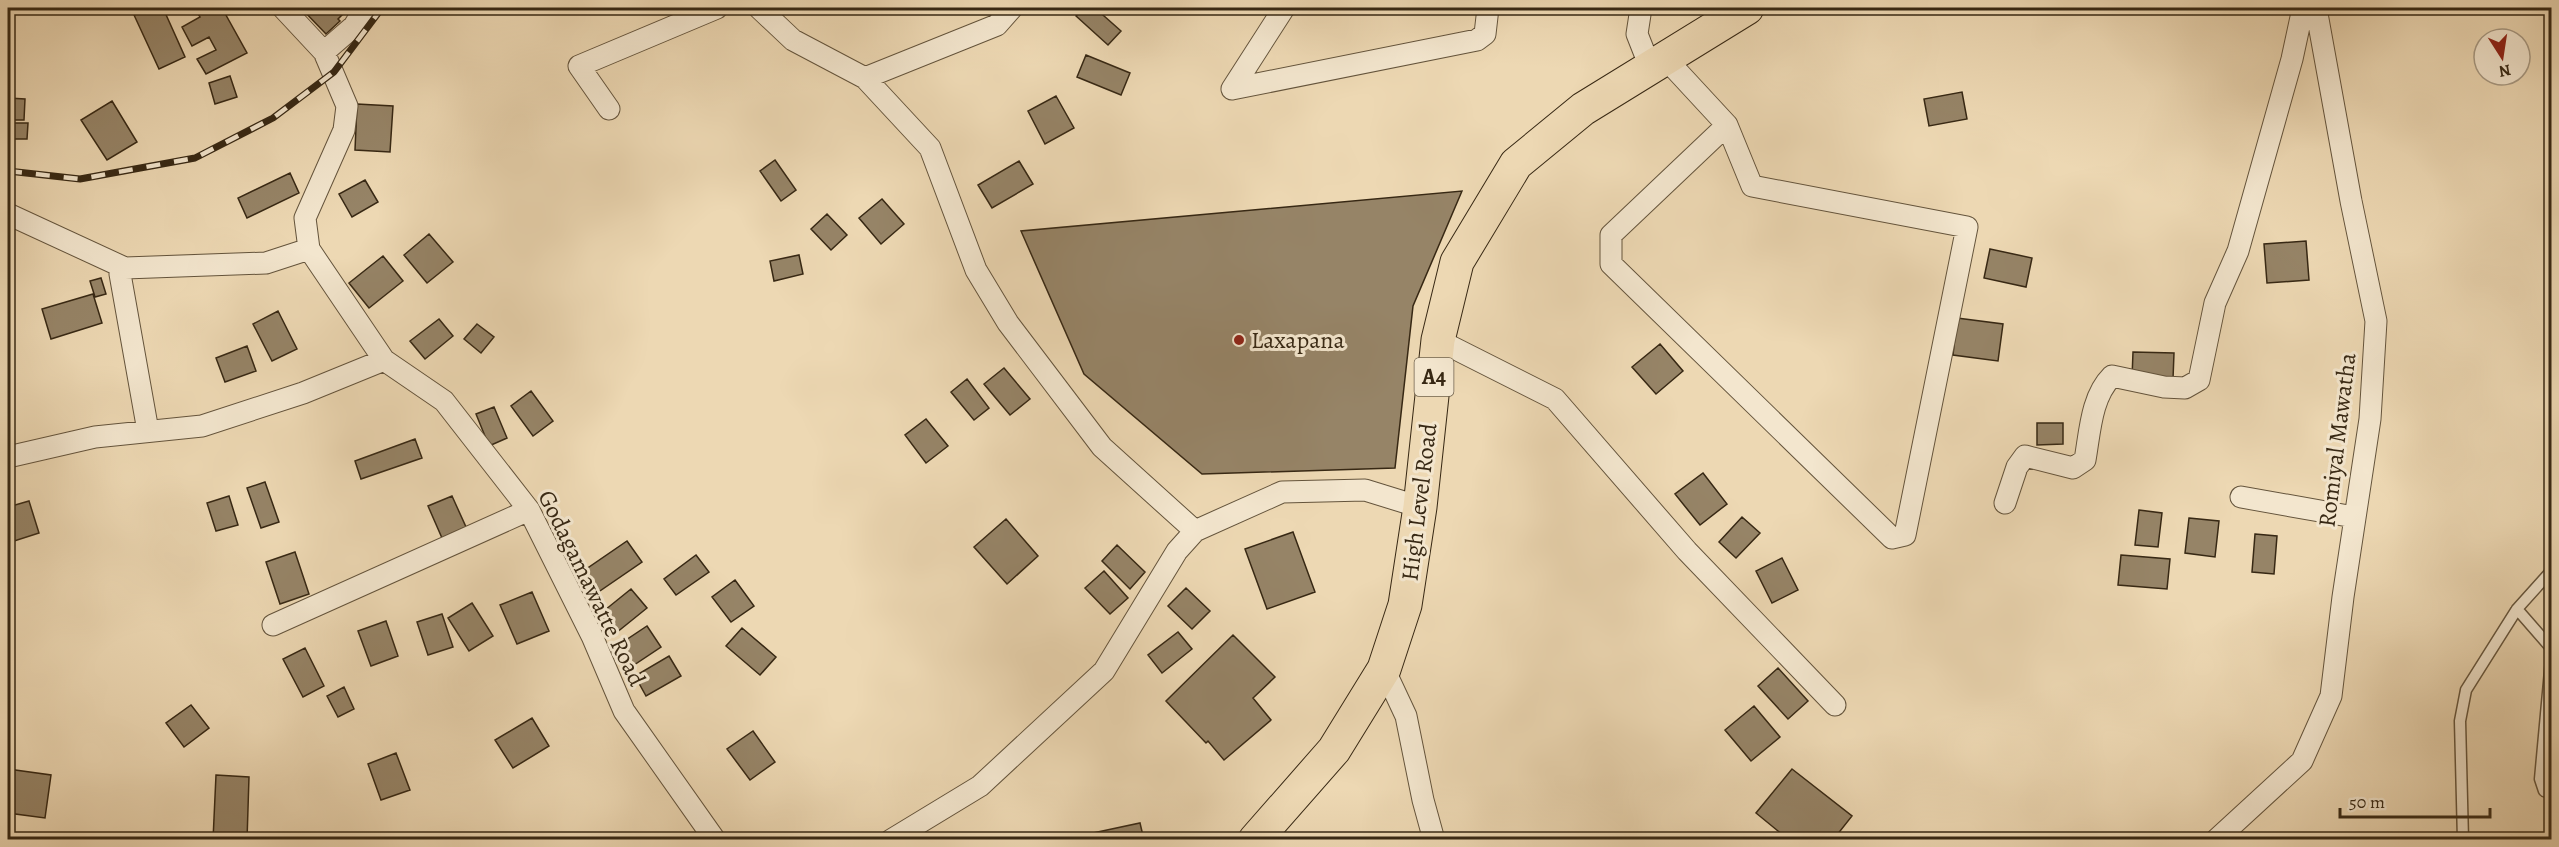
<svg xmlns="http://www.w3.org/2000/svg" width="2559" height="847" font-family="Alegreya,serif">
<style>
.building{fill:#968467;stroke:#372814;stroke-width:1.5}
.lines{fill:none;stroke-linecap:round;stroke-linejoin:round}
.lane-casing{stroke:#64543c;stroke-width:13}
.street-casing{stroke:#64543c;stroke-width:23}
.highway-casing{stroke:#372814;stroke-width:35}
.lane{stroke:#f3e6ce;stroke-width:10}
.street{stroke:#f3e6ce;stroke-width:21}
.highway{stroke:#edd8b3;stroke-width:33}
.rail-casing{stroke:#372814;stroke-width:7}
.rail{stroke:#f3e6ce;stroke-width:4.5;stroke-dasharray:14;stroke-linecap:butt}
.poi-dot{fill:#8f2418;stroke:#f3e6ce;stroke-width:2}
.labels{text-anchor:middle;dominant-baseline:central;stroke-width:6;stroke-linejoin:round;paint-order:stroke}
.shield{fill:#f3e6ce;stroke:#6f614c;stroke-width:1.5}
.shield-label{font-size:22px;font-weight:bold;fill:#372814}
.poi-label{font-size:24px;fill:#372814;stroke:#f3e6ce;text-anchor:start}
.street-label{font-size:24px;fill:#372814;stroke:#f3e6ce}
</style>
<rect width="100%" height="100%" fill="#edd8b3"/>
<filter id="stains"><feTurbulence type="fractalNoise" baseFrequency=".00333" numOctaves="4"/><feColorMatrix values="0 0 0 0 .2 0 0 0 0 .09 0 0 0 0 .02 0 0 0 .5 -.17"/></filter>
<radialGradient id="worn" r=".72"><stop offset=".6" stop-color="#630" stop-opacity="0"/><stop offset="1" stop-color="#630" stop-opacity=".3"/></radialGradient>
<path class="building" d="M 151,8 L 163,8 L 185,57 L 159,69 L 134,15 Z
M 206,8 L 222,8 L 247,53 L 206,74 L 197,59 L 216,50 L 209,37 L 192,46 L 182,27 L 200,17 L 197,12 Z
M 301,8 L 349,8 L 338,19 L 340,21 L 326,34 Z
M 1083,8 L 1095,8 L 1121,31 L 1108,45 L 1076,16 Z
M 1086,55 L 1130,73 L 1121,95 L 1077,77 Z
M 230,76 L 237,97 L 215,104 L 209,83 Z
M 1962,92 L 1967,119 L 1929,126 L 1924,99 Z
M 1056,96 L 1074,128 L 1045,144 L 1028,111 Z
M 8,98 L 25,99 L 24,120 L 8,120 Z
M 112,101 L 137,142 L 107,160 L 81,120 Z
M 357,104 L 393,106 L 390,152 L 355,150 Z
M 8,123 L 28,123 L 27,139 L 8,139 Z
M 775,160 L 796,190 L 781,201 L 760,171 Z
M 1019,161 L 1033,184 L 992,208 L 978,185 Z
M 290,173 L 299,193 L 247,218 L 238,198 Z
M 365,180 L 378,202 L 352,217 L 339,194 Z
M 1462,191 L 1413,306 L 1395,468 L 1202,474 L 1084,374 L 1021,231 Z
M 882,199 L 904,224 L 881,244 L 859,218 Z
M 827,214 L 847,235 L 831,250 L 811,229 Z
M 429,234 L 453,262 L 427,283 L 404,255 Z
M 2306,241 L 2309,280 L 2267,283 L 2264,244 Z
M 1990,249 L 2032,258 L 2026,287 L 1984,278 Z
M 799,255 L 803,274 L 774,281 L 770,261 Z
M 383,256 L 403,281 L 369,308 L 349,283 Z
M 101,278 L 106,294 L 95,297 L 90,281 Z
M 93,294 L 102,323 L 51,339 L 42,309 Z
M 278,311 L 297,349 L 272,361 L 253,324 Z
M 1957,318 L 2003,324 L 1998,361 L 1953,355 Z
M 439,319 L 453,336 L 425,359 L 410,341 Z
M 477,324 L 494,337 L 481,353 L 464,339 Z
M 1660,344 L 1683,371 L 1656,394 L 1632,367 Z
M 247,346 L 256,371 L 225,382 L 216,358 Z
M 2133,352 L 2174,353 L 2173,379 L 2132,378 Z
M 1004,368 L 1030,399 L 1010,415 L 984,384 Z
M 967,379 L 989,408 L 974,420 L 951,392 Z
M 531,391 L 553,421 L 533,436 L 511,406 Z
M 494,407 L 507,438 L 489,446 L 476,414 Z
M 926,419 L 948,446 L 926,463 L 905,435 Z
M 2037,423 L 2063,423 L 2063,444 L 2037,445 Z
M 415,439 L 422,458 L 361,479 L 355,461 Z
M 1703,473 L 1727,504 L 1700,525 L 1675,494 Z
M 265,482 L 279,522 L 261,528 L 247,488 Z
M 229,496 L 238,525 L 216,531 L 207,503 Z
M 452,496 L 466,527 L 442,538 L 428,506 Z
M 29,501 L 39,533 L 8,543 L 8,507 Z
M 2139,510 L 2162,513 L 2158,547 L 2135,545 Z
M 1742,517 L 1760,533 L 1736,558 L 1719,542 Z
M 2189,518 L 2219,521 L 2215,557 L 2185,553 Z
M 1006,519 L 1038,556 L 1007,584 L 974,547 Z
M 1293,532 L 1315,592 L 1267,609 L 1245,549 Z
M 2255,534 L 2277,536 L 2274,574 L 2252,572 Z
M 627,541 L 642,562 L 594,595 L 579,574 Z
M 1117,545 L 1145,572 L 1130,589 L 1102,561 Z
M 295,552 L 309,594 L 280,604 L 266,562 Z
M 696,555 L 709,572 L 676,595 L 664,579 Z
M 2121,555 L 2170,559 L 2167,589 L 2118,585 Z
M 1782,558 L 1798,590 L 1772,603 L 1756,571 Z
M 1104,571 L 1128,598 L 1110,614 L 1085,588 Z
M 735,580 L 754,606 L 731,622 L 712,597 Z
M 1186,588 L 1210,611 L 1192,629 L 1168,606 Z
M 631,589 L 647,608 L 616,633 L 600,614 Z
M 532,592 L 549,631 L 517,644 L 500,605 Z
M 472,603 L 493,636 L 469,651 L 448,618 Z
M 442,614 L 453,647 L 428,655 L 417,622 Z
M 386,621 L 398,656 L 371,666 L 358,631 Z
M 647,626 L 661,647 L 625,671 L 611,650 Z
M 742,628 L 776,657 L 760,675 L 726,646 Z
M 1178,632 L 1192,649 L 1162,673 L 1148,655 Z
M 1233,635 L 1275,677 L 1253,698 L 1271,720 L 1224,760 L 1208,741 L 1206,743 L 1166,701 Z
M 305,648 L 324,686 L 303,697 L 283,659 Z
M 669,656 L 681,676 L 646,696 L 635,676 Z
M 1778,668 L 1808,701 L 1788,719 L 1758,686 Z
M 344,687 L 354,709 L 338,717 L 327,696 Z
M 191,705 L 209,728 L 184,747 L 166,723 Z
M 1754,706 L 1780,737 L 1751,761 L 1725,730 Z
M 532,718 L 549,746 L 513,768 L 495,740 Z
M 753,731 L 775,762 L 750,780 L 727,749 Z
M 396,753 L 410,790 L 381,800 L 368,764 Z
M 8,769 L 51,775 L 45,818 L 8,813 Z
M 1792,769 L 1852,816 L 1833,840 L 1789,840 L 1756,813 Z
M 216,775 L 249,777 L 247,840 L 213,840 Z
M 1140,823 L 1144,840 L 1075,840 L 1074,837 Z"/>
<g class="lines">
<g class="lane-casing">
<path id="lane" d="M 2517,609 L 2551,648
M 2552,649 L 2540,779 L 2544,791 L 2552,794
M 2463,840 L 2460,721 L 2466,690 L 2517,609 L 2552,570"/>
</g>
<g class="street-casing">
<path id="street" d="M 283,8 L 324,52 L 347,106 L 344,130 L 305,218 L 309,249 L 384,360 L 444,401 L 529,510 L 592,636 L 624,711 L 715,840
M 759,8 L 793,40 L 865,78 L 930,148 L 976,270 L 1008,323 L 1102,447 L 1195,531
M 1641,8 L 1637,34 L 1650,67
M 324,52 L 354,26 L 365,8
M 1665,58 L 1727,125 L 1752,186 L 1967,227 L 1905,535 L 1892,538 L 1611,264 L 1611,235 L 1727,125
M 865,78 L 997,25 L 1012,8
M 1232,89 L 1477,40 L 1485,34 L 1488,8
M 1232,89 L 1284,8
M 609,109 L 579,66 L 717,8
M 8,214 L 125,268
M 1438,340 L 1555,399 L 1687,551 L 1835,705
M 148,431 L 120,274 L 125,268 L 266,263 L 309,249
M 8,457 L 95,437 L 202,426 L 303,393 L 384,360
M 2241,497 L 2354,517
M 2005,503 L 2017,467 L 2025,456 L 2073,468 L 2085,460 C 2090,432 2091,397 2112,376 L 2164,387 L 2185,388 L 2199,380 L 2215,303 L 2238,251 L 2292,59 L 2303,8
M 273,625 L 529,510
M 1384,669 L 1406,716 L 1423,800 L 1434,840
M 891,840 L 980,786 L 1104,671 L 1177,551 L 1195,531 L 1282,492 L 1365,490 L 1420,507
M 2216,840 L 2302,761 L 2331,696 L 2343,597 L 2370,419 L 2376,321 L 2351,201 L 2316,8"/>
</g>
<g class="highway-casing">
<path id="highway" d="M 1255,840 L 1334,750 L 1384,669 L 1405,605 L 1420,507 L 1438,340 L 1457,262 L 1516,164 L 1583,109 L 1747,8"/>
</g>
<use href="#lane" class="lane"/>
<use href="#street" class="street"/>
<use href="#highway" class="highway"/>
<g class="rail-casing">
<path id="rail" d="M 8,171 L 80,179 L 195,158 L 273,118 L 334,72 L 382,8"/>
</g>
<use href="#rail" class="rail"/>
</g>
<circle class="poi-dot" cx="1239" cy="340" r="6"/>
<g class="labels">
<rect class="shield" x="1414.5" y="358" width="39" height="38" rx="4.5"/>
<g class="shield-label">
<text x="1434" y="377">A4</text>
</g>
<g class="poi-label">
<text x="1251" y="340">Laxapana</text>
</g>
<g class="street-label">
<text transform="translate(2337 440) rotate(-83)">Romiyal Mawatha</text>
<text transform="translate(1419 502) rotate(-83)">High Level Road</text>
<text transform="translate(592 588) rotate(64)">Godagamawatte Road</text>
</g>
</g>
<rect width="2559" height="847" fill="none" stroke="#edd8b3" stroke-width="30"/>
<rect x="9" y="9" width="2541" height="829" fill="none" stroke="#372814" stroke-width="3"/>
<rect x="15" y="15" width="2529" height="817" fill="none" stroke="#372814" stroke-width="1.5"/>
<g transform="translate(2502 57) rotate(168)"><circle r="28" fill="#f3e6ce" stroke="#a89a84" stroke-width="1.5"/>
<path d="M0-4.5L10 22L0 15L-10 22Z" fill="#8f2418"/>
<text y="-9" font-size="16" font-weight="bold" text-anchor="middle" fill="#372814">N</text>
</g>
<path d="M2340 808v9h150v-9" fill="none" stroke="#372814" stroke-width="3"/>
<text x="2349" y="808" font-size="18" fill="#372814" stroke="#f3e6ce" stroke-width="4.5" paint-order="stroke">50 m</text>
<rect width="100%" height="100%" filter="url(#stains)"/>
<rect width="100%" height="100%" fill="url(#worn)"/>
</svg>
